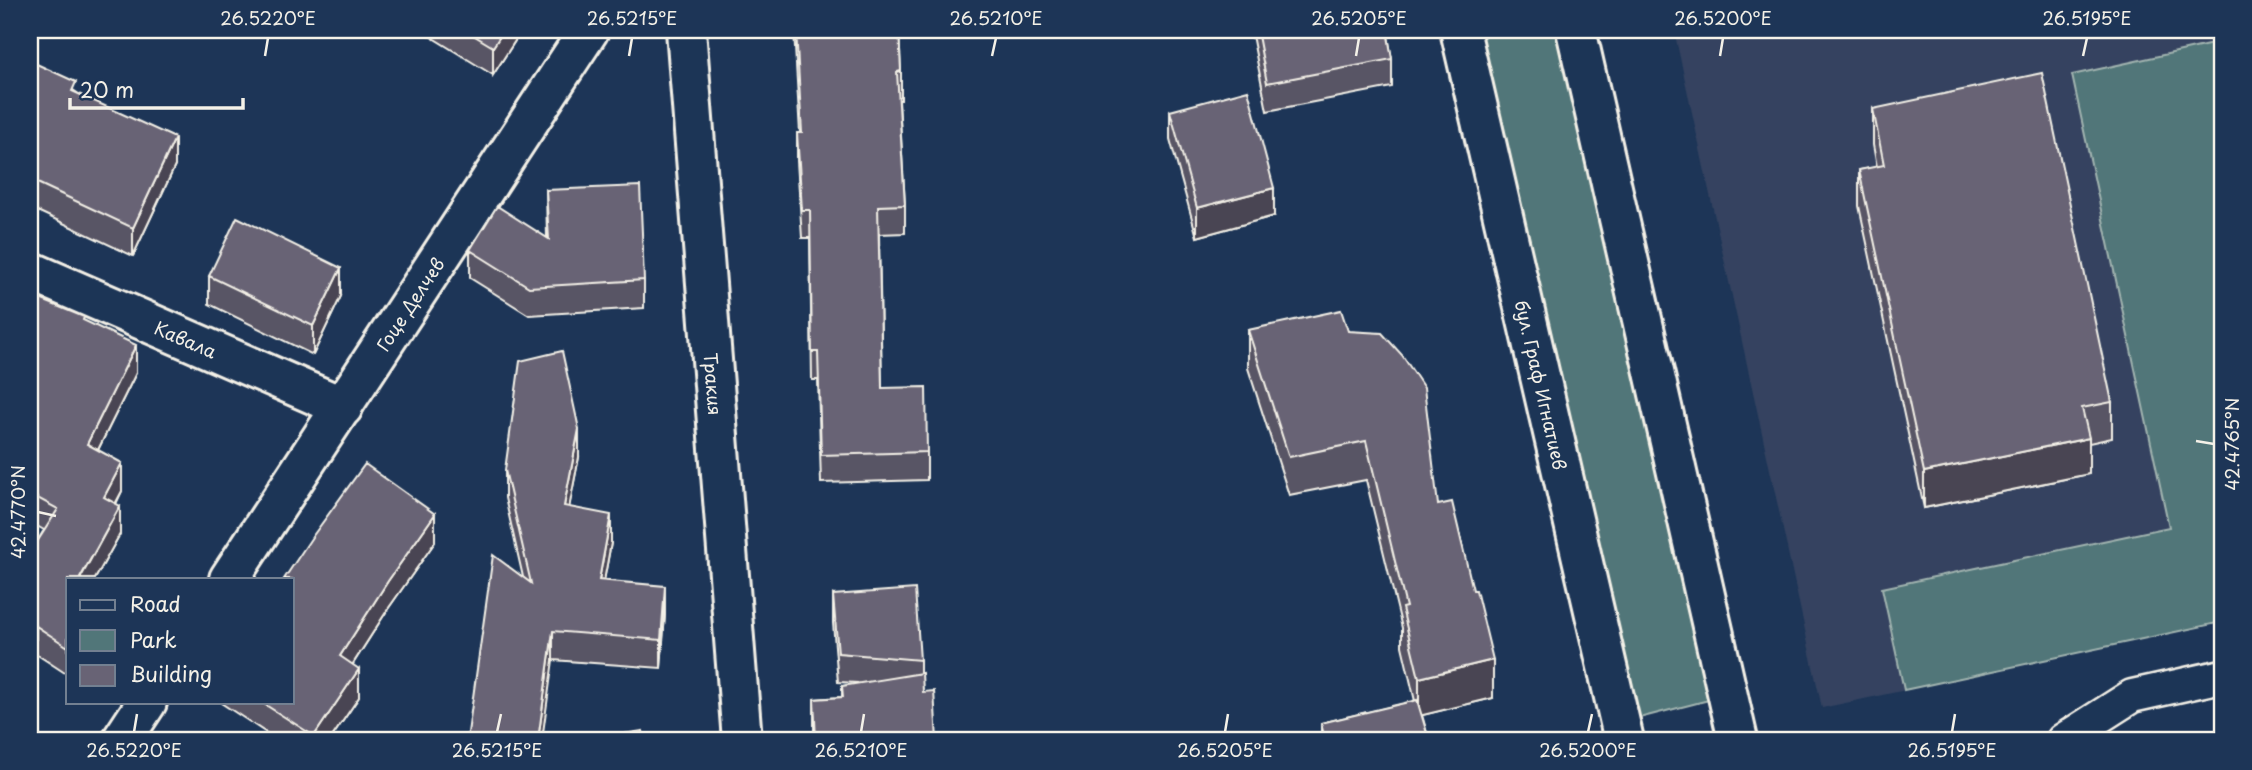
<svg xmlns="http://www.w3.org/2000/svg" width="2252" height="770" font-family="'Playpen Sans',sans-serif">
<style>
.built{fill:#344360}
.green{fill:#517679;stroke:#a2b4b0;stroke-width:2}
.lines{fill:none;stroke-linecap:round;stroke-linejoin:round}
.service-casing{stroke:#f4f1e8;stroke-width:37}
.minor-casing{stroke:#f4f1e8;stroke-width:44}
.secondary-casing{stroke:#f4f1e8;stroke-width:44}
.service{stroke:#1d3557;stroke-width:32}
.minor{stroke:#1d3557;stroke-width:38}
.secondary{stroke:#1d3557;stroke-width:38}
.wall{fill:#595565;stroke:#f4f1e8;stroke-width:2}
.shaded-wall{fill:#494552;stroke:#f4f1e8;stroke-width:2}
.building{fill:#686375;stroke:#f4f1e8;stroke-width:2}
.ticks{fill:none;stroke:#f4f1e8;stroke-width:2.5}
.labels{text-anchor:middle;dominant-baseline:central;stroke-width:7;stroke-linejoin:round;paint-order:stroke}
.street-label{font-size:18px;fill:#f4f1e8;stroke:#1d3557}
.neatline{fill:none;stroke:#f4f1e8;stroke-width:2.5}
.ticks-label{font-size:18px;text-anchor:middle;fill:#f4f1e8}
</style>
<rect width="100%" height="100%" fill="#1d3557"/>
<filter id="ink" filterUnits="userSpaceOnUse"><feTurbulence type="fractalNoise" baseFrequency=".0143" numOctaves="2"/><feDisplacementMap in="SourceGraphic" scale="14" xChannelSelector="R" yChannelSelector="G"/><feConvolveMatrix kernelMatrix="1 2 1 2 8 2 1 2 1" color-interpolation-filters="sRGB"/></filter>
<g filter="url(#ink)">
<path class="built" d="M 1674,30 L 2222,30 L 2222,622 L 1822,708 Z"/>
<path class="green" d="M 1460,30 L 1576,30 L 1728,695 L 1620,723 Z
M 2222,42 L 2222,622 L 1904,690 L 1882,588 L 2169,527 L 2072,75 Z"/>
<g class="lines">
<g class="service-casing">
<path id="service" d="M 2063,740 L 2132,696 L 2222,676"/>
</g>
<g class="minor-casing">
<g id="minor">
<path id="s1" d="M 686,30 L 742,740"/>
<path id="s2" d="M 30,271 L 343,407"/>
<path id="s3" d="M 229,579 L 589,30"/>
<path d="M 122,740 L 147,702"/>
</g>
</g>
<g class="secondary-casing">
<g id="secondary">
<path id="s4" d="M 1460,30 L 1624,740"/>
<path d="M 1576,30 L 1738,740"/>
</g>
</g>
<use href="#service" class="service"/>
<use href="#minor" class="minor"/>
<use href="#secondary" class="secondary"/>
</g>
<path class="wall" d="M 420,30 L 522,30 L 493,75 Z
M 794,30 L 899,30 L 901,71 L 901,100 L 899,100 L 905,205 L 905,233 L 879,234 L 882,388 L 927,452 L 927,480 L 821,483 L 818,380 L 812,380 L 810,238 L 802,238 L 797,161 L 797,133 L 800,133 Z
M 1251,30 L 1387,30 L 1392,59 L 1392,87 L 1267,111 Z
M 30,61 L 76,92 L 175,166 L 133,256 L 31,208 Z
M 1873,109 L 2112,402 L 2112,438 L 2089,443 L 2089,474 L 1924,508 L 1859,206 L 1859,170 L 1877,167 L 1873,145 Z
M 1170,111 L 1274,216 L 1197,237 L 1170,139 Z
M 546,190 L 644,280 L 644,308 L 529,315 L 470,278 L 470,250 L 547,238 Z
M 209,276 L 341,296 L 313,355 L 209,304 Z
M 30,295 L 84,321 L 136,373 L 98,450 L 122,491 L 116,504 L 120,534 L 95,579 L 68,579 L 68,675 L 36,654 L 30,665 L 30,553 L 44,530 L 30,522 Z
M 1248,330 L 1348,331 L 1438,505 L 1493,698 L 1422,715 L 1429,740 L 1321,740 L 1321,723 L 1415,701 L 1402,646 L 1402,628 L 1366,480 L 1289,495 L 1248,368 Z
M 579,457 L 569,507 L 611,543 L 604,580 L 665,614 L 661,668 L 553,660 L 523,577 L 505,498 L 505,470 Z
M 435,542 L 388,609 L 353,664 L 359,697 L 330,740 L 277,740 L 221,703 L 221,702 L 292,702 Z
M 833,595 L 920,660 L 920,673 L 923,692 L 937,740 L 814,740 L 814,699 L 842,697 L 842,686 L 858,683 L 838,682 L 833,623 Z"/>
<path class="shaded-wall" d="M 504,30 L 522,30 L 493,75 L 493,47 Z
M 175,138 L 175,166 L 133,256 L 133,228 Z
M 31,180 L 31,208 L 30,211 L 30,183 Z
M 1274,188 L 1274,216 L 1197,237 L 1197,208 Z
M 341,268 L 341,296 L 313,355 L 313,326 Z
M 136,345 L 136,373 L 87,472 L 87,444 Z
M 579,429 L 579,457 L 564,534 L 564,506 Z
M 2089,438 L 2089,474 L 1924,508 L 1924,472 Z
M 122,463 L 122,491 L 104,525 L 104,497 Z
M 120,506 L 120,534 L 95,579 L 80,579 Z
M 435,514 L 435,542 L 388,609 L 340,684 L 340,656 L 388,581 Z
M 611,515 L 611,543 L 599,608 L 599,580 Z
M 665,586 L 665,614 L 661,668 L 661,640 Z
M 36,626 L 36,654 L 30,665 L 30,637 Z
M 553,631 L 553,660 L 542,740 L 538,740 Z
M 1493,660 L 1493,698 L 1419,716 L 1419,678 Z
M 359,669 L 359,697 L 330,740 L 314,740 L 314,736 Z"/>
<path class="building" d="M 465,30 L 504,30 L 493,47 Z
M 796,30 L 899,30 L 901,71 L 897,72 L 905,205 L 878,206 L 882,388 L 926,387 L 927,452 L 821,455 L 818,352 L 812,352 L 810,210 L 802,210 L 797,133 L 802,133 Z
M 1257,30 L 1387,30 L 1392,59 L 1267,83 Z
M 30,61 L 76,82 L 72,91 L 175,138 L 133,228 L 31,180 L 30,183 Z
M 2042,73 L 2112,402 L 2082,408 L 2089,438 L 1924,472 L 1859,170 L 1884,165 L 1873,109 Z
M 1248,90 L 1274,188 L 1197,208 L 1170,111 Z
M 640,186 L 644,280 L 529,287 L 470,250 L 497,206 L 549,239 L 546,190 Z
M 237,217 L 341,268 L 313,326 L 209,276 Z
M 30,295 L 84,317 L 83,320 L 136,345 L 87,444 L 122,463 L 104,497 L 120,506 L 80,578 L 82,579 L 68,579 L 68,647 L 36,626 L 30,637 L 30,553 L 58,509 L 30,494 L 30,491 L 34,482 L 30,480 Z
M 1341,310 L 1348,331 L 1382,333 L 1402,355 L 1424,388 L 1438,505 L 1452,502 L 1473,590 L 1476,590 L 1493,660 L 1419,678 L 1402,608 L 1406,607 L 1366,441 L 1289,457 L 1248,330 Z
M 562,351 L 579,429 L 564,506 L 611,515 L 599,580 L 665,586 L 661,640 L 553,631 L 538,740 L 467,740 L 493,555 L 531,583 L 505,470 L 520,361 Z
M 365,464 L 435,514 L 388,581 L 340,656 L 359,669 L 314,736 L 261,702 L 292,702 L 292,579 L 284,579 L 312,537 Z
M 915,589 L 920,660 L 838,653 L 833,595 Z
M 922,673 L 923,692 L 934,691 L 937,740 L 816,740 L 814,699 L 843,697 L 842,686 Z
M 1417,700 L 1429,740 L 1325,740 L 1321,723 Z
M 643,731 L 645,740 L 585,740 Z"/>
</g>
<path class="ticks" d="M 265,56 L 268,38M 629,56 L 632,38M 992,56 L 996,38M 1356,56 L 1359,38M 1720,56 L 1723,38M 2083,56 L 2087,38M 2196,441 L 2214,444M 38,512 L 56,516M 134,732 L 137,714M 497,732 L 501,714M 861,732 L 864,714M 1225,732 L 1228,714M 1588,732 L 1592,714M 1952,732 L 1955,714"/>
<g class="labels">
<g class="street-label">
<text stroke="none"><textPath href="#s3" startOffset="329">Гоце Делчев</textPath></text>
<text stroke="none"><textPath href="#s2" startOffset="170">Кавала</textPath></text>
<text stroke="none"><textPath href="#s1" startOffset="355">Тракия</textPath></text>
<text stroke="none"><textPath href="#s4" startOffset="364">бул. Граф Игнатиев</textPath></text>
</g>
</g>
<rect width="2252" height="770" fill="none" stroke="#1d3557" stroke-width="77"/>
<rect x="66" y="578" width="228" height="126" fill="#1d3557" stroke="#738091" stroke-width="2"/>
<rect x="80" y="600" width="35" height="10" fill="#1d3557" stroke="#738091" stroke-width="2"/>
<text x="130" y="612" font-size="21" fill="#f4f1e8">Road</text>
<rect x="80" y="630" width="35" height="21" fill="#517679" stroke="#738091" stroke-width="2"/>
<text x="130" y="648" font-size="21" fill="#f4f1e8">Park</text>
<rect x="80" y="665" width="35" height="21" fill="#686375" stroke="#738091" stroke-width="2"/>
<text x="130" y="682" font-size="21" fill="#f4f1e8">Building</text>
<path d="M70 98v10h173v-10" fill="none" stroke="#f4f1e8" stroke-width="3.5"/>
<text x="80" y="98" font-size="21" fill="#f4f1e8" stroke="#1d3557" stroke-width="5" paint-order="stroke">20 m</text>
<rect x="38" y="38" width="2176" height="694" class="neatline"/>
<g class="ticks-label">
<text x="268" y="25">26.5220°E</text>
<text x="632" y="25">26.5215°E</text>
<text x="996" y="25">26.5210°E</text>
<text x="1359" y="25">26.5205°E</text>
<text x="1723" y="25">26.5200°E</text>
<text x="2087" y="25">26.5195°E</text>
<text transform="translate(2233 444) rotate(-90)" y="6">42.4765°N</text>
<text transform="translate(19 512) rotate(-90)" y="6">42.4770°N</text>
<text x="134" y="757">26.5220°E</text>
<text x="497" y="757">26.5215°E</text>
<text x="861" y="757">26.5210°E</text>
<text x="1225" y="757">26.5205°E</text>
<text x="1588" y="757">26.5200°E</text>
<text x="1952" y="757">26.5195°E</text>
</g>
</svg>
